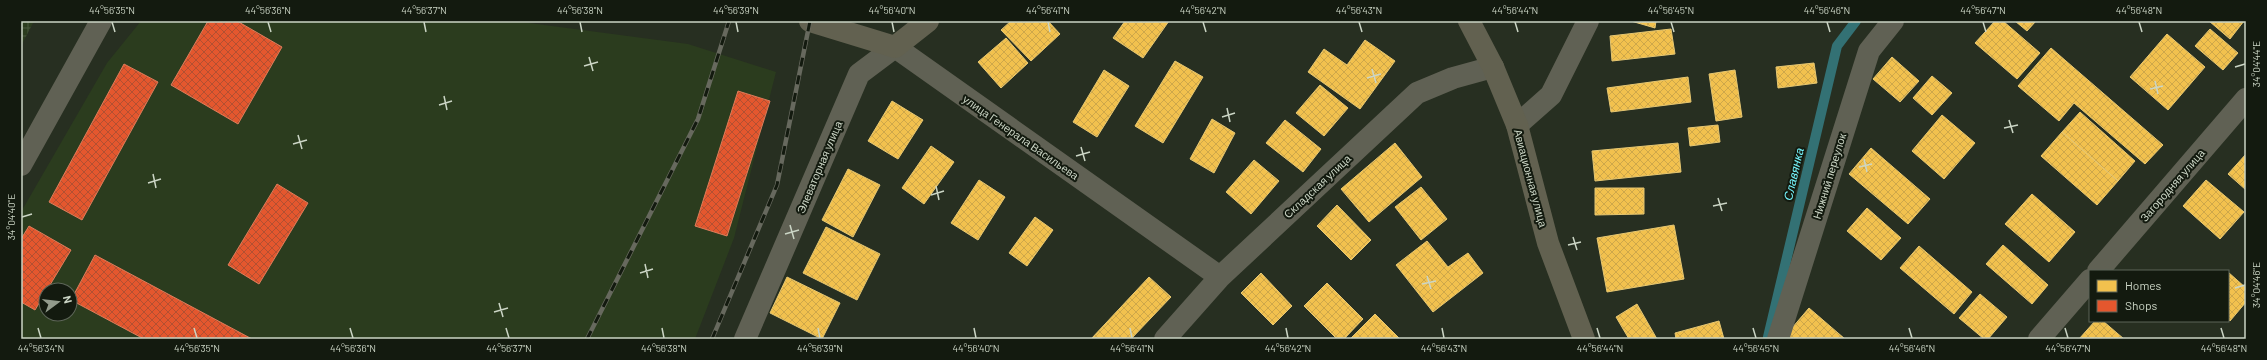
<svg xmlns="http://www.w3.org/2000/svg" width="2267" height="360" font-family="Barlow,sans-serif">
<style>
.built{fill:#2b3c1e;fill-rule:evenodd}
.industrial{fill:url(#industrial-grid)}
.homes{fill:url(#homes-cross-hatch);stroke:#e6c772}
.shops{fill:url(#shops-cross-hatch);stroke:#dc7d5b}
.lines{fill:none;stroke-linecap:round;stroke-linejoin:round}
.stream{stroke:#337174;stroke-width:10}
.minor{stroke:#606154;stroke-width:22}
.major{stroke:#626150;stroke-width:22}
.rail-casing{stroke:#67695e;stroke-width:4.5}
.rail{stroke:#131a0f;stroke-width:3;stroke-dasharray:9;stroke-linecap:butt}
.ticks{fill:none;stroke:#cbd5c5;stroke-width:1.5}
.labels{text-anchor:middle;dominant-baseline:central;stroke-width:4;stroke-linejoin:round;paint-order:stroke}
.street-label{font-size:11px;fill:#cbd5c5;stroke:#131a0f}
.water-label{font-size:12px;font-style:italic;fill:#75f6fe;stroke:#131a0f}
.neatline{fill:none;stroke:#cbd5c5;stroke-width:1.5}
.ticks-label{font-size:10px;text-anchor:middle;fill:#cbd5c5}
</style>
<defs>
<pattern id="industrial-grid" width="8" height="8" patternUnits="userSpaceOnUse"><rect width="8" height="8" fill="#2b3c1e"/><path d="M0 4h8M4 0v8" fill="none" stroke="#48573d"/></pattern>
<pattern id="homes-cross-hatch" width="8" height="8" patternUnits="userSpaceOnUse"><rect width="8" height="8" fill="#f2c14e"/><path d="M0 0l8 8M0 8l8-8" fill="none" stroke="#cea74a"/></pattern>
<pattern id="shops-cross-hatch" width="8" height="8" patternUnits="userSpaceOnUse"><rect width="8" height="8" fill="#e4572e"/><path d="M0 0l8 8M0 8l8-8" fill="none" stroke="#b25032"/></pattern>
</defs>
<rect width="100%" height="100%" fill="#272f21"/>
<path class="built" d="M 141,21 L 514,21 L 688,44 L 776,72 L 734,238 L 695,339 L 21,339 L 21,212 L 107,63 ZM 46,290 L 70,290 L 70,314 L 46,314 Z"/>
<path class="industrial" d="M 21,21 L 34,21 L 21,46 Z"/>
<path class="homes" d="M 1011,21 L 1048,21 L 1060,34 L 1031,61 L 1001,30 Z
M 1125,21 L 1169,21 L 1143,58 L 1113,38 Z
M 1631,21 L 1656,21 L 1655,28 Z
M 1995,21 L 2003,21 L 2040,53 L 2017,79 L 1975,43 Z
M 2015,21 L 2036,21 L 2027,31 Z
M 2209,21 L 2244,21 L 2230,39 Z
M 1671,29 L 1675,54 L 1612,61 L 1610,36 Z
M 2210,29 L 2238,53 L 2223,70 L 2195,46 Z
M 2167,34 L 2205,67 L 2168,110 L 2130,77 Z
M 1006,38 L 1028,63 L 1001,88 L 978,62 Z
M 1365,40 L 1395,61 L 1360,109 L 1308,72 L 1324,49 L 1347,65 Z
M 2051,48 L 2163,145 L 2145,164 L 2074,103 L 2059,121 L 2018,86 Z
M 1892,57 L 1919,81 L 1900,102 L 1873,79 Z
M 1175,61 L 1203,77 L 1163,143 L 1135,126 Z
M 1814,63 L 1817,83 L 1778,88 L 1776,67 Z
M 1104,70 L 1129,86 L 1097,137 L 1073,122 Z
M 1735,70 L 1742,117 L 1716,121 L 1709,74 Z
M 1932,76 L 1952,93 L 1932,115 L 1913,98 Z
M 1688,77 L 1691,102 L 1611,112 L 1607,88 Z
M 1320,85 L 1348,108 L 1324,136 L 1296,113 Z
M 892,101 L 923,120 L 898,159 L 868,141 Z
M 2080,112 L 2135,161 L 2118,181 L 2062,132 Z
M 1942,115 L 1975,143 L 1944,179 L 1912,151 Z
M 1212,119 L 1235,133 L 1214,173 L 1190,159 Z
M 1285,120 L 1321,149 L 1303,172 L 1266,143 Z
M 1718,125 L 1720,142 L 1690,146 L 1688,128 Z
M 2062,132 L 2118,181 L 2097,205 L 2041,156 Z
M 1395,143 L 1422,177 L 1369,222 L 1341,189 Z
M 1678,143 L 1681,172 L 1595,181 L 1592,151 Z
M 931,146 L 954,162 L 924,204 L 902,188 Z
M 1871,148 L 1930,199 L 1908,224 L 1849,174 Z
M 2246,154 L 2246,190 L 2228,174 Z
M 1254,160 L 1279,181 L 1251,214 L 1226,192 Z
M 848,169 L 880,185 L 853,237 L 822,220 Z
M 979,180 L 1005,197 L 978,240 L 951,223 Z
M 2206,180 L 2244,212 L 2220,239 L 2183,206 Z
M 1421,187 L 1447,219 L 1421,240 L 1395,207 Z
M 1595,188 L 1644,188 L 1644,214 L 1595,215 Z
M 2032,194 L 2075,232 L 2049,262 L 2005,224 Z
M 1337,205 L 1371,240 L 1351,260 L 1317,226 Z
M 1867,208 L 1901,238 L 1881,260 L 1847,231 Z
M 1035,217 L 1053,230 L 1027,266 L 1009,253 Z
M 1674,225 L 1684,279 L 1607,292 L 1597,238 Z
M 826,227 L 880,254 L 857,300 L 803,273 Z
M 1427,241 L 1448,267 L 1468,253 L 1483,273 L 1433,312 L 1396,265 Z
M 2003,245 L 2048,285 L 2032,304 L 1986,264 Z
M 1919,246 L 1972,292 L 1954,314 L 1900,268 Z
M 2228,272 L 2246,288 L 2246,302 L 2230,321 L 2228,319 Z
M 1261,273 L 1292,306 L 1273,325 L 1241,293 Z
M 787,277 L 840,303 L 822,339 L 770,313 Z
M 1149,277 L 1171,297 L 1131,339 L 1091,339 Z
M 1327,283 L 1363,319 L 1344,339 L 1337,339 L 1304,306 Z
M 1980,294 L 2007,317 L 1988,339 L 1984,339 L 1959,318 Z
M 1637,304 L 1657,339 L 1629,339 L 1616,317 Z
M 1809,308 L 1845,339 L 1791,339 L 1786,335 Z
M 1375,314 L 1400,339 L 1350,339 Z
M 1719,321 L 1724,339 L 1676,339 L 1675,333 Z
M 2095,321 L 2103,321 L 2124,339 L 2079,339 Z"/>
<path class="shops" d="M 208,21 L 237,21 L 282,47 L 238,124 L 171,85 Z
M 124,64 L 158,82 L 82,220 L 49,202 Z
M 738,91 L 770,101 L 727,236 L 695,226 Z
M 277,184 L 308,203 L 259,284 L 228,265 Z
M 29,226 L 71,250 L 35,310 L 21,302 L 21,239 Z
M 95,255 L 252,339 L 144,339 L 71,300 Z"/>
<g class="lines">
<path class="stream" d="M 1768,337 L 1837,46 L 1856,21"/>
<path class="minor" d="M 1517,125 L 1551,95 L 1588,21
M 21,165 L 101,21
M 2098,271 L 2246,99
M 745,339 L 859,74 L 895,47 L 1220,277
M 1165,339 L 1220,277 L 1417,93 L 1453,78 L 1493,67
M 1778,339 L 1869,51 L 1893,21
M 2039,339 L 2090,280"/>
<path class="major" d="M 810,21 L 895,47 L 928,21
M 1469,21 L 1493,67 L 1517,125 L 1548,243 L 1584,339"/>
<g class="rail-casing">
<path id="rail" d="M 587,339 L 698,119 L 729,21
M 712,339 L 777,185 L 810,21"/>
</g>
<use href="#rail" class="rail"/>
</g>
<path class="ticks" d="M 112,22 L 115,32M 268,22 L 271,32M 424,22 L 426,32M 580,22 L 582,32M 736,22 L 738,32M 892,22 L 894,32M 1048,22 L 1050,32M 1203,22 L 1206,32M 1359,22 L 1362,32M 1515,22 L 1518,32M 1671,22 L 1674,32M 1827,22 L 1830,32M 1983,22 L 1986,32M 2139,22 L 2142,32M 589,57 L 593,71M 584,66 L 598,62M 2235,67 L 2245,64M 1372,69 L 1376,83M 1367,78 L 1381,74M 2155,81 L 2158,94M 2150,89 L 2163,86M 444,96 L 447,110M 439,105 L 452,101M 1227,108 L 1230,122M 1222,117 L 1235,113M 2009,120 L 2013,133M 2004,128 L 2018,125M 298,135 L 302,149M 293,144 L 307,140M 1081,147 L 1085,161M 1076,156 L 1090,152M 1864,159 L 1867,172M 1859,167 L 1872,164M 153,174 L 156,188M 148,183 L 161,179M 936,186 L 939,200M 931,195 L 944,191M 1718,198 L 1722,211M 1713,206 L 1727,203M 22,217 L 32,214M 790,225 L 794,239M 785,234 L 799,230M 1573,237 L 1577,250M 1568,245 L 1581,242M 645,264 L 648,278M 640,273 L 653,269M 1427,276 L 1431,289M 1422,284 L 1436,281M 2235,288 L 2245,285M 499,303 L 503,317M 494,312 L 508,308M 38,328 L 41,338M 194,328 L 197,338M 350,328 L 353,338M 506,328 L 509,338M 662,328 L 664,338M 818,328 L 820,338M 974,328 L 976,338M 1130,328 L 1132,338M 1286,328 L 1288,338M 1442,328 L 1444,338M 1597,328 L 1600,338M 1753,328 L 1756,338M 1909,328 L 1912,338M 2065,328 L 2068,338M 2221,328 L 2224,338"/>
<g class="labels">
<g class="street-label">
<text transform="translate(1021 137) rotate(35)">улица Генерала Васильева</text>
<text transform="translate(819 167) rotate(-67)">Элеваторная улица</text>
<text transform="translate(1829 176) rotate(-73)">Нижний переулок</text>
<text transform="translate(1531 178) rotate(75)">Авиационная улица</text>
<text transform="translate(2172 185) rotate(-49)">Загородняя улица</text>
<text transform="translate(1317 186) rotate(-43)">Складская улица</text>
</g>
<g class="water-label">
<text transform="translate(1793 174) rotate(-77)">Славянка</text>
</g>
</g>
<rect width="2267" height="360" fill="none" stroke="#131a0f" stroke-width="44"/>
<rect x="2089" y="270" width="140" height="52" fill="#131a0f" stroke="#5d6558"/>
<rect x="2097" y="280" width="20" height="12" fill="#f2c14e" stroke="#5d6558"/>
<text x="2125" y="290" font-size="12" fill="#cbd5c5">Homes</text>
<rect x="2097" y="300" width="20" height="12" fill="#e4572e" stroke="#5d6558"/>
<text x="2125" y="310" font-size="12" fill="#cbd5c5">Shops</text>
<g transform="translate(58 302) rotate(75)"><circle r="19" fill="#131a0f" stroke="#5d6558"/>
<path d="M0-3L7 15L0 10L-7 15Z" fill="#929b8c"/>
<text y="-6" font-size="11" font-weight="bold" text-anchor="middle" fill="#cbd5c5">N</text>
</g>
<rect x="22" y="22" width="2223" height="316" class="neatline"/>
<g class="ticks-label">
<text x="112" y="14">44°56'35"N</text>
<text x="268" y="14">44°56'36"N</text>
<text x="424" y="14">44°56'37"N</text>
<text x="580" y="14">44°56'38"N</text>
<text x="736" y="14">44°56'39"N</text>
<text x="892" y="14">44°56'40"N</text>
<text x="1048" y="14">44°56'41"N</text>
<text x="1203" y="14">44°56'42"N</text>
<text x="1359" y="14">44°56'43"N</text>
<text x="1515" y="14">44°56'44"N</text>
<text x="1671" y="14">44°56'45"N</text>
<text x="1827" y="14">44°56'46"N</text>
<text x="1983" y="14">44°56'47"N</text>
<text x="2139" y="14">44°56'48"N</text>
<text transform="translate(2256 64) rotate(-90)" y="4">34°04'44"E</text>
<text transform="translate(11 217) rotate(-90)" y="4">34°04'40"E</text>
<text transform="translate(2256 285) rotate(-90)" y="4">34°04'46"E</text>
<text x="41" y="352">44°56'34"N</text>
<text x="197" y="352">44°56'35"N</text>
<text x="353" y="352">44°56'36"N</text>
<text x="509" y="352">44°56'37"N</text>
<text x="664" y="352">44°56'38"N</text>
<text x="820" y="352">44°56'39"N</text>
<text x="976" y="352">44°56'40"N</text>
<text x="1132" y="352">44°56'41"N</text>
<text x="1288" y="352">44°56'42"N</text>
<text x="1444" y="352">44°56'43"N</text>
<text x="1600" y="352">44°56'44"N</text>
<text x="1756" y="352">44°56'45"N</text>
<text x="1912" y="352">44°56'46"N</text>
<text x="2068" y="352">44°56'47"N</text>
<text x="2224" y="352">44°56'48"N</text>
</g>
</svg>
